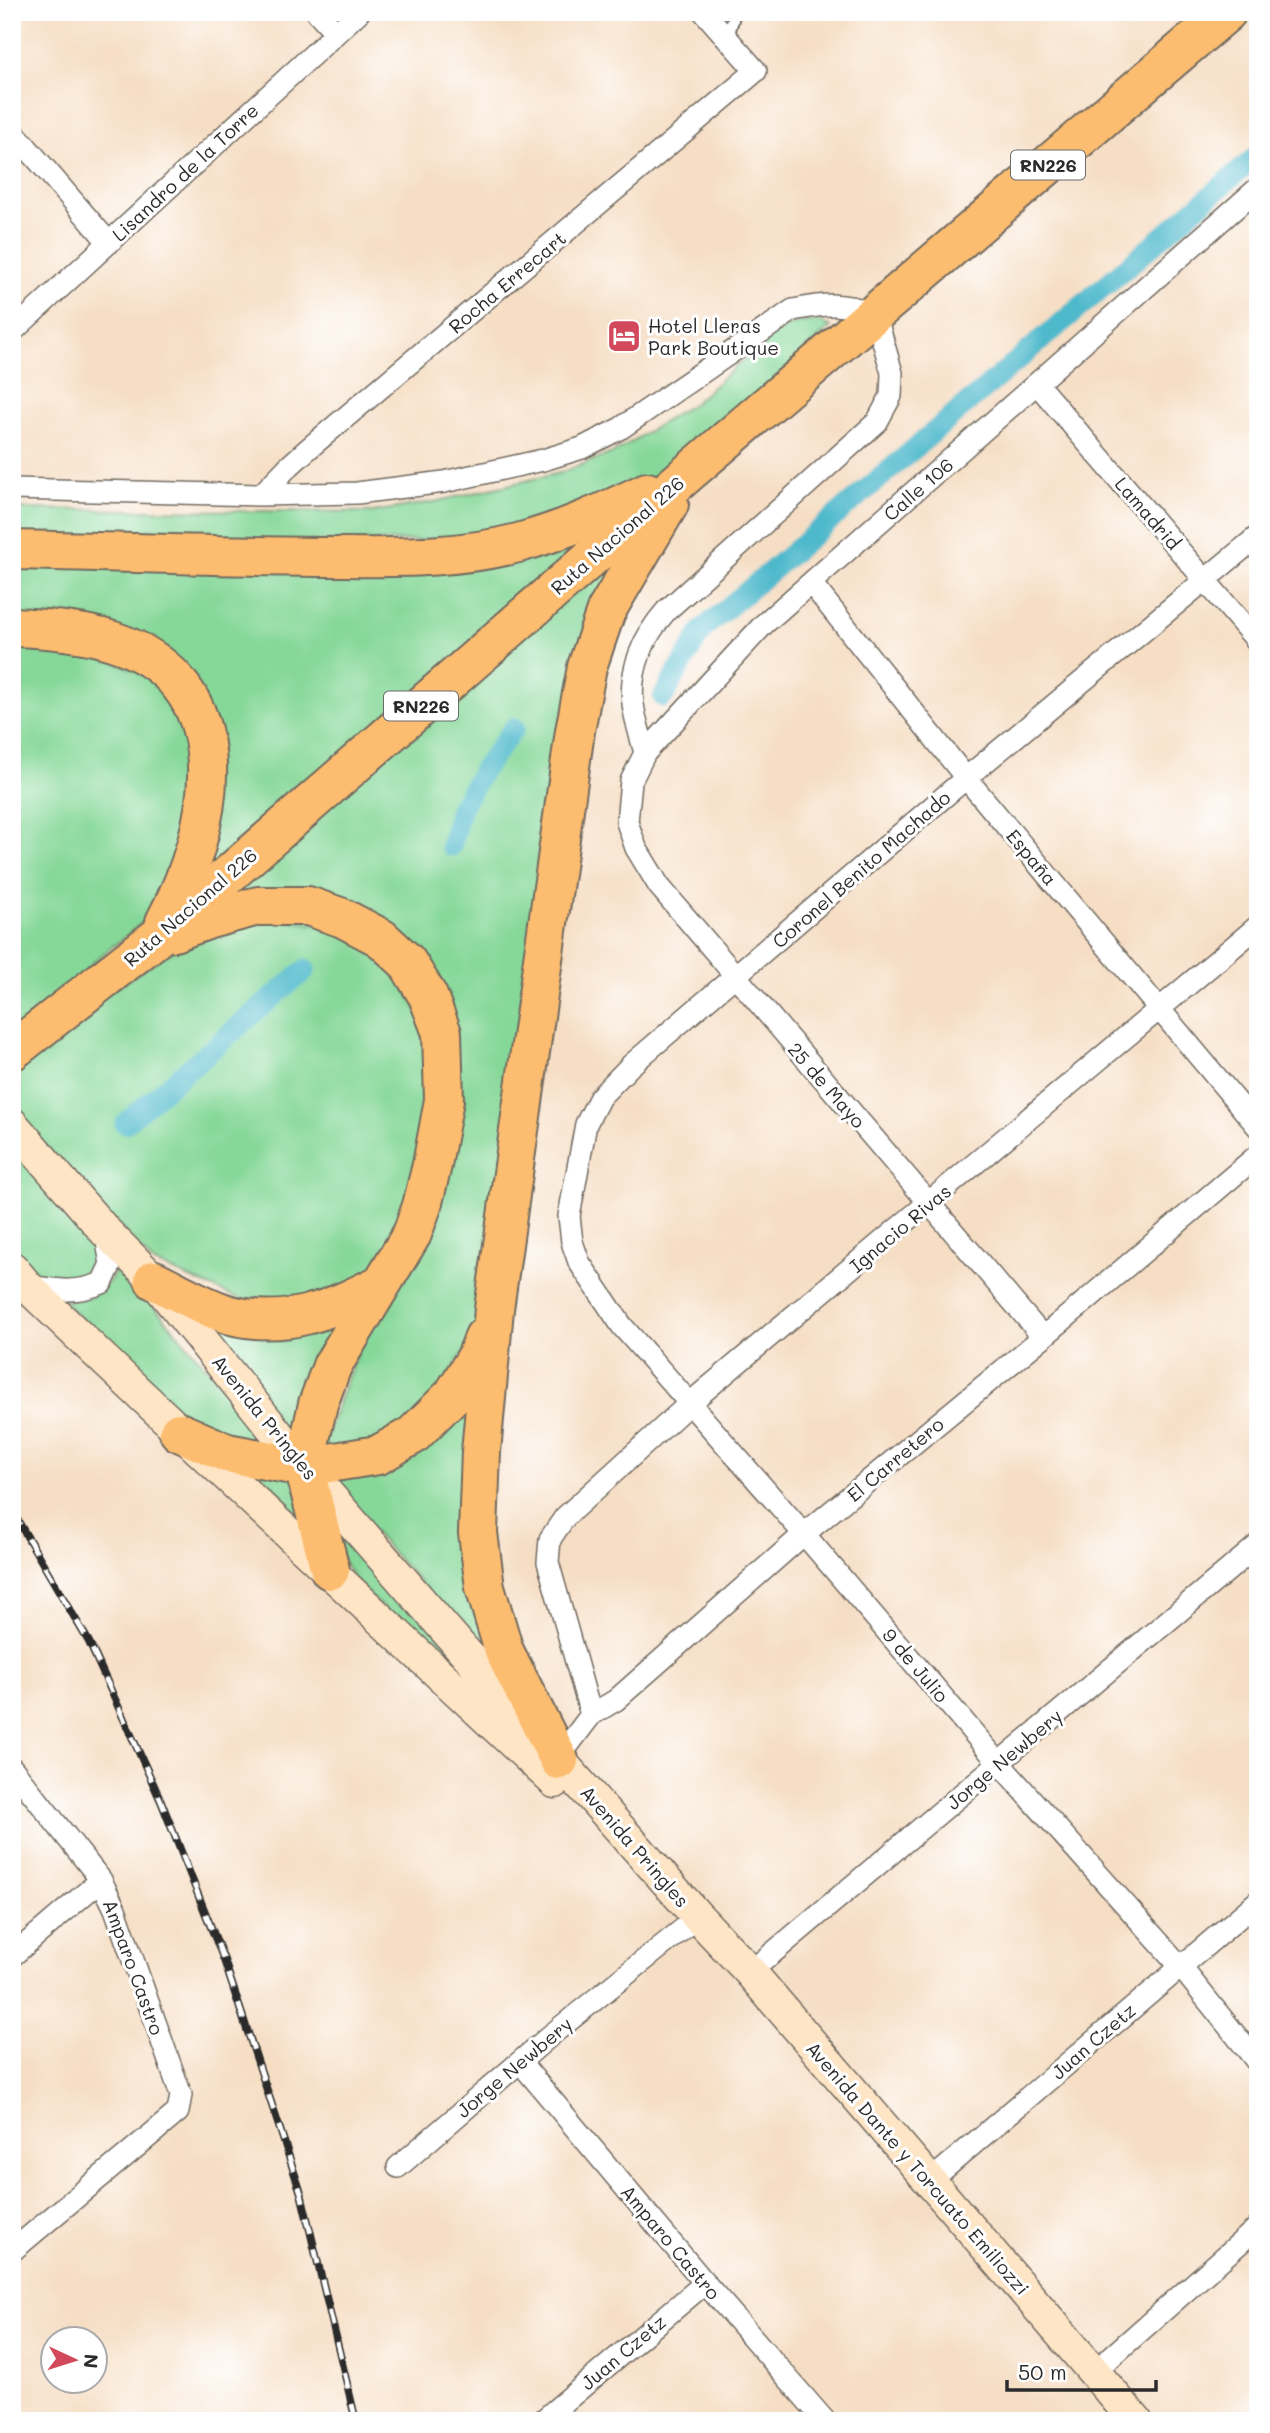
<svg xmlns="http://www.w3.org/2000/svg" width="1270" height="2433" font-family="Mali,sans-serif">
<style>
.grass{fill:#86d899;stroke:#588262;stroke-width:2}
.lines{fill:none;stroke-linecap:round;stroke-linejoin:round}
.canal{stroke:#4fb9cc;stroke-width:21}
.lane-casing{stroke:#726a61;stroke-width:14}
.street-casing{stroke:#726a61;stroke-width:24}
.secondary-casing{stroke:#726a61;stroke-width:35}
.highway-casing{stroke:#726a61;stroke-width:42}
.lane{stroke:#fff;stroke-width:10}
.street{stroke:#fff;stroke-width:21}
.secondary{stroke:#fee5c5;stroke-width:32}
.highway{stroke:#fcbd6f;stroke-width:38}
.rail-casing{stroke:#2b2b2b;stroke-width:8}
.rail{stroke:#fff;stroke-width:5;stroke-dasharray:16;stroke-linecap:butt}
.labels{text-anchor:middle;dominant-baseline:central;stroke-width:6;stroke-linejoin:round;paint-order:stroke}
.shield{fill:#fff;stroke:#6b6b6b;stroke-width:2}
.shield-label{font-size:18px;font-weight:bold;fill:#2b2b2b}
.street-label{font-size:19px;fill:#2b2b2b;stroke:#fff}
.poi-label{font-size:19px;fill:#2b2b2b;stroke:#fff;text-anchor:start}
</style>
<rect width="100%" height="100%" fill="#fff"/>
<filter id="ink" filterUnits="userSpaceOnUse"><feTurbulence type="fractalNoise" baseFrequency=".0143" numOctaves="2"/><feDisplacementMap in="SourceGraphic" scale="14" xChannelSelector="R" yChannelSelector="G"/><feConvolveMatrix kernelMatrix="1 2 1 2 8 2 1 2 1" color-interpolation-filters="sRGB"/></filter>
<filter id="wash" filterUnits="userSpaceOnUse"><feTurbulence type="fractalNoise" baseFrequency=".00686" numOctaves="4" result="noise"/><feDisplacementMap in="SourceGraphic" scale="28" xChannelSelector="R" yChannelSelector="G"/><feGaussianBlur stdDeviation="1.57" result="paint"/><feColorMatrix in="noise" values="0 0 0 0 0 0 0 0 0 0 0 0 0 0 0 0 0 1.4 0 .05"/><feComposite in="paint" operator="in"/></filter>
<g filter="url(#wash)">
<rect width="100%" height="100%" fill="#f6dec4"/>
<path class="grass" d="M 818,321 L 831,327 L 697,453 L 602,504 L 503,540 L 12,544 L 12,509 L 373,512 L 434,502 L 560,473 L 615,452 L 694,403 L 778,330 L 799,322 Z
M 626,510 L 191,894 L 196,697 L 12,617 L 12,558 L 312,565 Z
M 649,519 L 606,588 L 483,1324 L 412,1429 L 318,1458 L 453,1092 L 394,935 L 202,910 Z
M 12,639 L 91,645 L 154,675 L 201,764 L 172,899 L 92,963 L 113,990 L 161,958 L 215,927 L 312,914 L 382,947 L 436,1044 L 424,1166 L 376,1275 L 275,1314 L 152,1262 L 12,1110 Z
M 12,1141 L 99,1242 L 101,1254 L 100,1269 L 87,1282 C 46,1283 39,1279 12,1249 Z
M 119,1266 L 283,1456 L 184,1420 L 63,1301 C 100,1297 99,1296 119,1266 Z
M 178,1300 L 357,1307 L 300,1450 Z
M 482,1360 L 471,1491 L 513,1685 L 319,1472 L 379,1464 Z
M 218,1457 L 298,1474 L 316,1550 Z
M 322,1502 L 544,1753 L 359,1586 L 330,1540 Z"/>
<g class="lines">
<path class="canal" d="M 663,697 L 703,629 L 1258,155
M 451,846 L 460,809 L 483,770 L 514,728
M 125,1123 L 305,970"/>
</g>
</g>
<g filter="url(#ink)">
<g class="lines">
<g class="lane-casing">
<path id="lane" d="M 728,38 L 735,12"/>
</g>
<g class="street-casing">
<path id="street" d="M 317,12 L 336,33
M 12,130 L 109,243
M 12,332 L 359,12
M 1037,384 L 1258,642
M 12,489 L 261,495 L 357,493 L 444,482 L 543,460 L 582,448 L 621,428 L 793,310 C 828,303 841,303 875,313 L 892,373 L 891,396 L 877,422 L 666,611 C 644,636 629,669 633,704 C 635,720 641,737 645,753
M 261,495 L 287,468 L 308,449 L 756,71 L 704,12
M 1258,536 L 966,778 L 631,1065 L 600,1097 L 586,1124 L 569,1216 L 572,1242 L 579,1262 L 622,1326 L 804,1534 L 999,1763 L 1180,1966 L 1258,2063
M 811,583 L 966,778 L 1258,1127
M 27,1286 C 56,1290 75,1294 102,1283 L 111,1264 L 105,1231
M 1043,1337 L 659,886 L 636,848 L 627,822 L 631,781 L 645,753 L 764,624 L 1258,188
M 591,1715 L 548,1562 L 550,1539 L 565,1517 L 690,1403 L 1258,926
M 554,1764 L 591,1715 L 616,1700 L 804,1534 L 1043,1337 L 1258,1155
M 12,1768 L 101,1880 L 115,1909 L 181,2095 L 178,2112 L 12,2251
M 12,1956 L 101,1880
M 750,1972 L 1258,1545
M 520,2062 L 705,2283 L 825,2421
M 398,2167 L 551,2035 L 698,1917
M 930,2181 L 1258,1901
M 1094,2372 L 1258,2227
M 542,2421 L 705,2283"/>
</g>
<g class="secondary-casing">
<path id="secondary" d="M 12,1124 L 105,1231 L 154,1280 L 304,1467 L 559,1760 L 698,1917 L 750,1972 L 1136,2421
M 12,1268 L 27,1286 C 201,1454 379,1617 555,1782"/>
</g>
<g class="highway-casing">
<path id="highway" d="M 12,550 C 114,552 215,556 316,557 C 383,557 453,560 518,543 C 563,531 605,512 647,492
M 12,627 C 46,628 81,631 113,641 C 244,684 215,827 165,922
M 174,932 L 210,919 L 258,906 L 308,906 L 343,918 L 381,938 L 407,962 L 428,996 L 442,1033 L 444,1100 L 432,1165 L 422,1206 L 412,1234 L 332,1366 L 318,1404 L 304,1467 L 330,1570
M 12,1051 L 155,939 L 687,474 L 1227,12
M 154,1280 C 177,1291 202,1306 227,1314 C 286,1330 329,1310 381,1284
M 179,1432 L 227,1453 L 304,1467 L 378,1455 L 413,1435 L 453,1395 L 476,1358 L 484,1337
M 559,1760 L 504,1651 L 485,1587 L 478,1533 L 481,1452 L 494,1309 L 575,731 L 587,667 L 606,611 L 669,504"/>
</g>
<use href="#lane" class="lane"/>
<use href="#street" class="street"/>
<use href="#secondary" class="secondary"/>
<use href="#highway" class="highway"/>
<g class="rail-casing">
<path id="rail" d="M 12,1511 L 89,1642 L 161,1801 L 224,1960 L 301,2193 L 356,2421"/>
</g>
<use href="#rail" class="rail"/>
</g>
</g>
<defs>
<g id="hotel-square" transform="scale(1.75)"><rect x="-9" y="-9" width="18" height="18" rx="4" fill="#d1495b" stroke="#fff"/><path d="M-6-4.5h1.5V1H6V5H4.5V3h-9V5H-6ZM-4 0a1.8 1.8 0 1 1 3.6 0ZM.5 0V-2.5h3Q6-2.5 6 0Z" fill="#fff"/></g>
</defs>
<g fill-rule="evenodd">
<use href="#hotel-square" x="624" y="336"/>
</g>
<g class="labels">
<g class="shield">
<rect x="1011" y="150.5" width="74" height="29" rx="5"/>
<rect x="384" y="691.5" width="74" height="29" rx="5"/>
</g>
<g class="shield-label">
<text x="1048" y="165">RN226</text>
<text x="421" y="706">RN226</text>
</g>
<g class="street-label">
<text transform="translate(185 172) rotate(-43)">Lisandro de la Torre</text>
<text transform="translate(507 282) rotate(-40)">Rocha Errecart</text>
<text transform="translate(918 489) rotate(-41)">Calle 106</text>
<text transform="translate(1148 513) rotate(49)">Lamadrid</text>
<text transform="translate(617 535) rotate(-41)">Ruta Nacional 226</text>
<text transform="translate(1032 857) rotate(50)">España</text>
<text transform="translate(861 869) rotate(-41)">Coronel Benito Machado</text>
<text transform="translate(190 907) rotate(-41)">Ruta Nacional 226</text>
<text transform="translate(827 1085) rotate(49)">25 de Mayo</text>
<text transform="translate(900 1228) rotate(-40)">Ignacio Rivas</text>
<text transform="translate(265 1417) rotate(51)">Avenida Pringles</text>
<text transform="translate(895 1459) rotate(-40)">El Carretero</text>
<text transform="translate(916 1665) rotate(50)">9 de Julio</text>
<text transform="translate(1004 1759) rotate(-40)">Jorge Newbery</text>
<text transform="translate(635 1846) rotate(49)">Avenida Pringles</text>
<text transform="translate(134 1967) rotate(70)">Amparo Castro</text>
<text transform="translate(1093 2041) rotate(-41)">Juan Czetz</text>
<text transform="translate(514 2067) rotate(-40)">Jorge Newbery</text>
<text transform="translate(918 2168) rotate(49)">Avenida Dante y Torcuato Emiliozzi</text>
<text transform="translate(671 2242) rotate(50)">Amparo Castro</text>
<text transform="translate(623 2352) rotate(-40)">Juan Czetz</text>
</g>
<g class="poi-label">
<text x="648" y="325">Hotel Lleras<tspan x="648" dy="22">Park Boutique</tspan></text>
</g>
</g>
<rect width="1270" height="2433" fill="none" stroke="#fff" stroke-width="42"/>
<g transform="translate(74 2360) rotate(94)"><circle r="33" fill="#ffffff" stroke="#aaaaaa" stroke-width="2"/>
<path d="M0-5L12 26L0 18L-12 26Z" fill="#d1495b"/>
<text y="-10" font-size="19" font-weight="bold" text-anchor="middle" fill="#2b2b2b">N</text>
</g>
<path d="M1007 2380v10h149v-10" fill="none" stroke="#2b2b2b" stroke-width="3.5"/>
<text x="1018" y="2380" font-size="21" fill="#2b2b2b" stroke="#ffffff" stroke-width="5" paint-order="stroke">50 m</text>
</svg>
